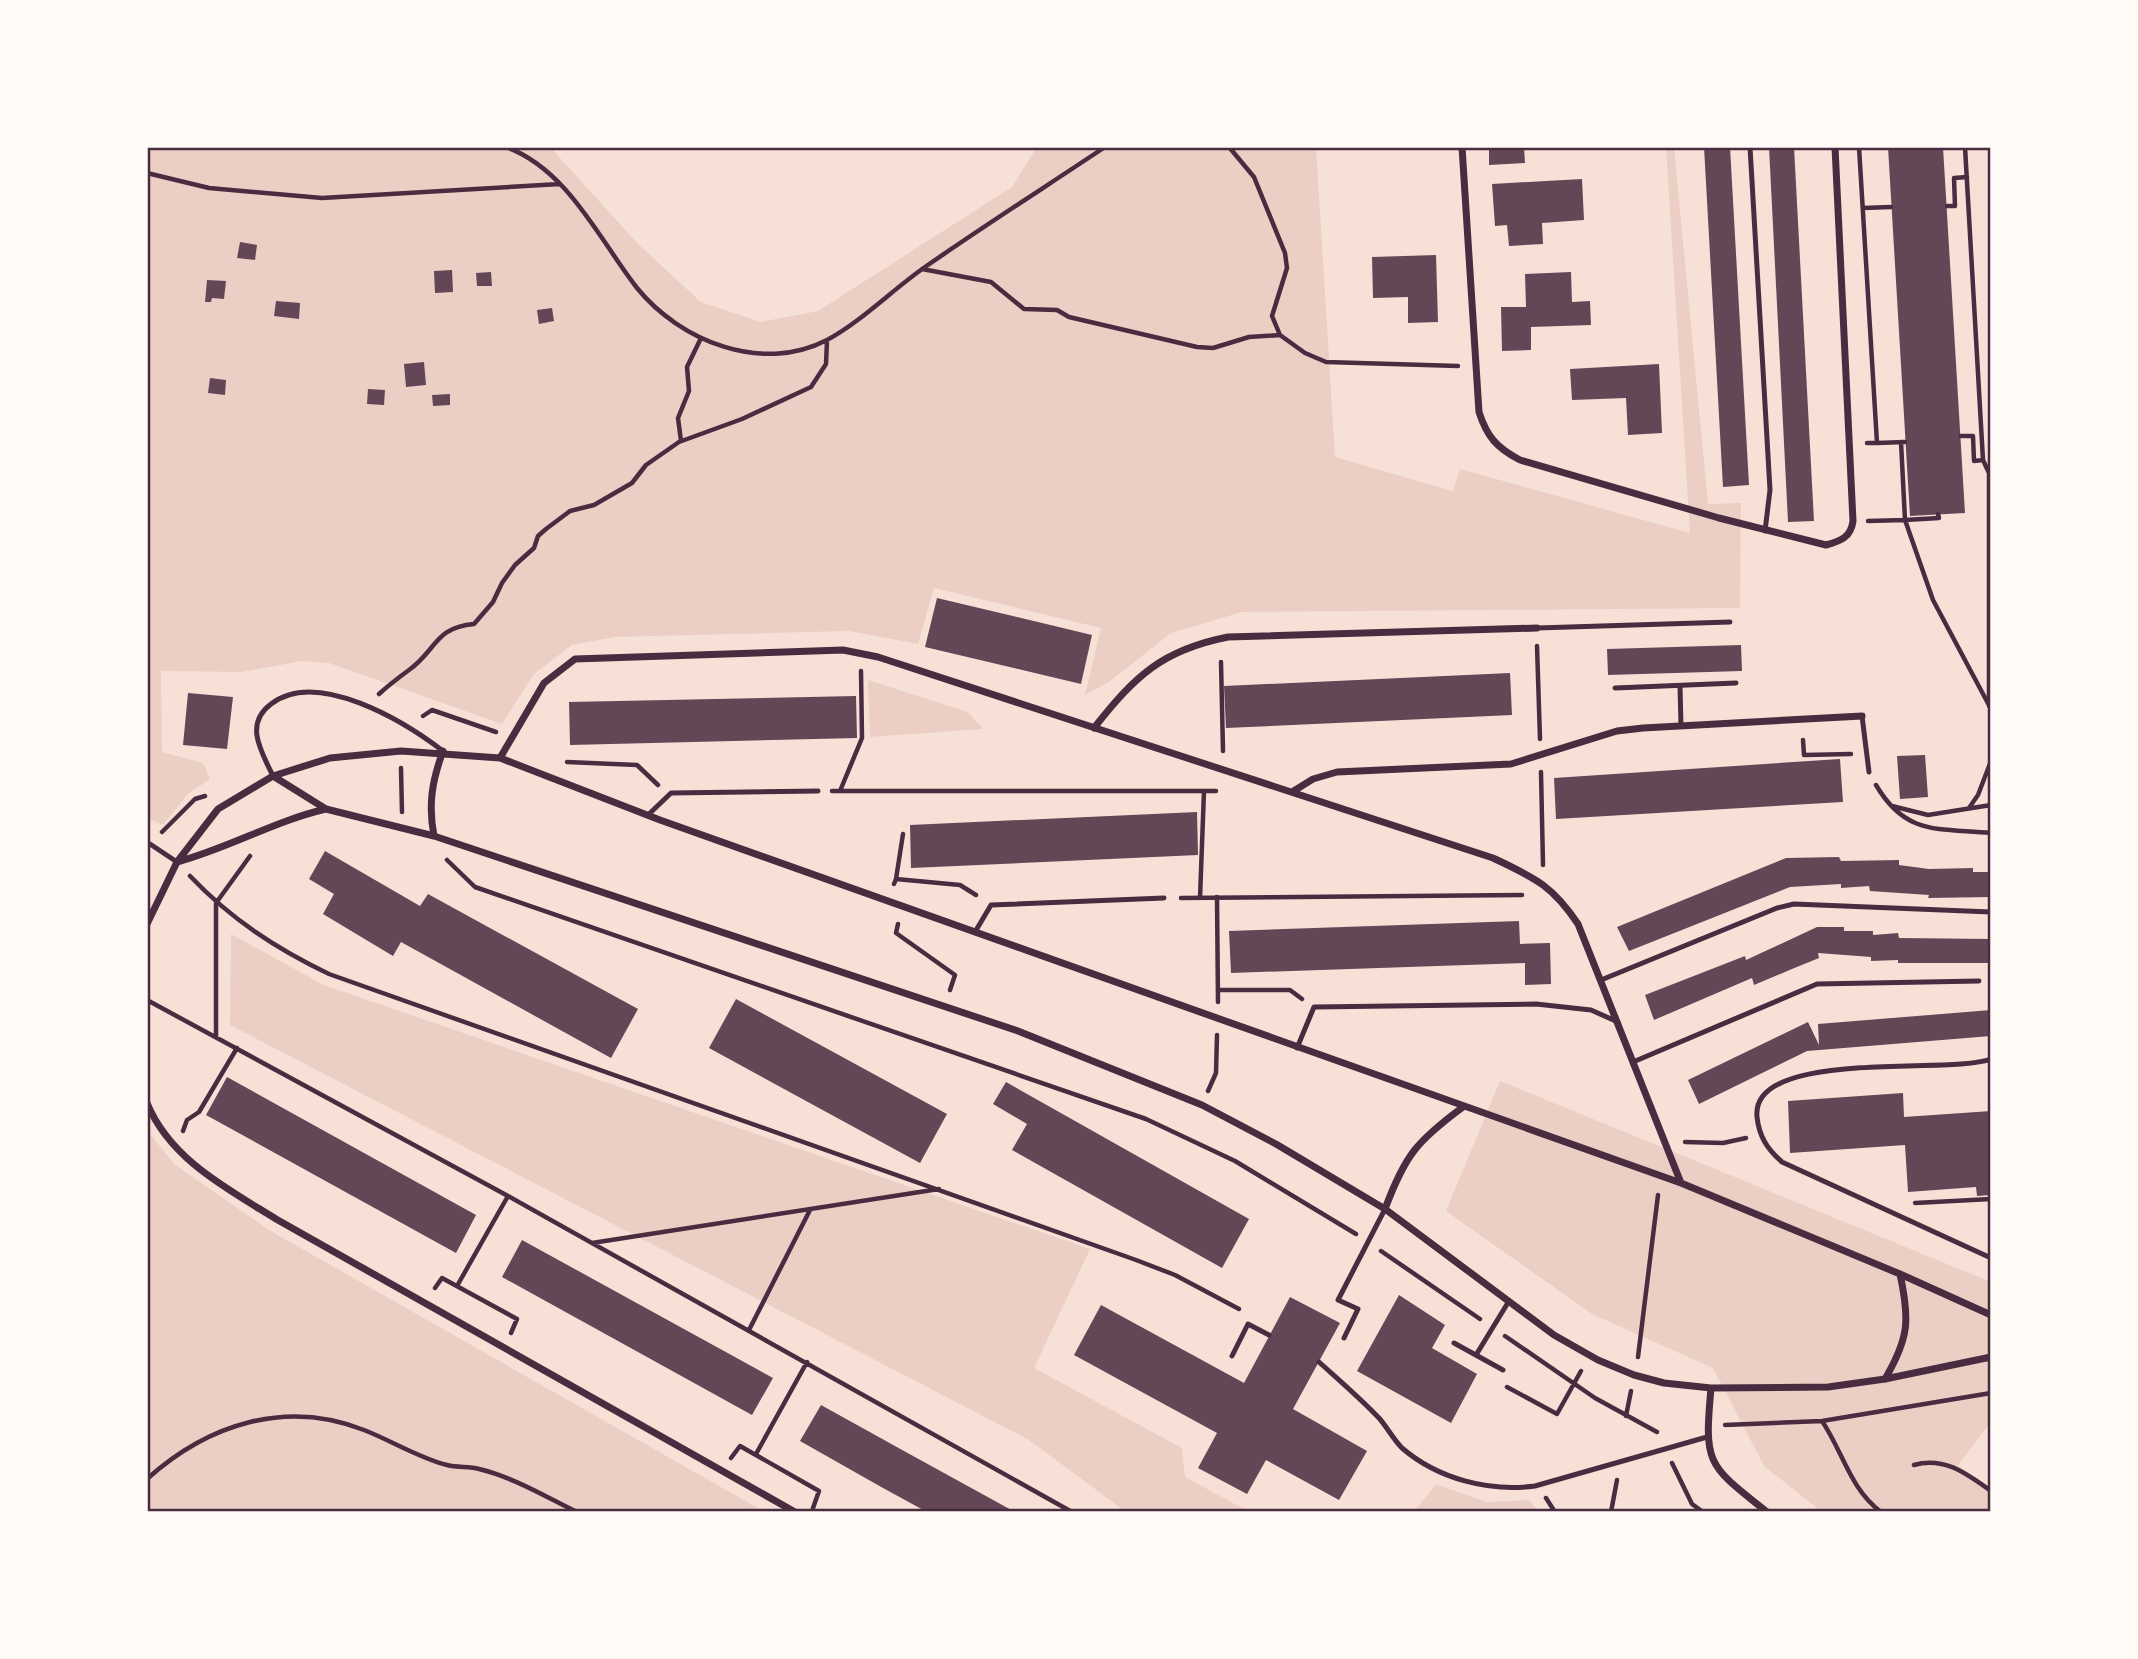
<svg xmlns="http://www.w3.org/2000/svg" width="2138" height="1659" font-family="'Sofia Sans Condensed',sans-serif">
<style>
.green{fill:#ebcfc5}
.building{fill:#644757}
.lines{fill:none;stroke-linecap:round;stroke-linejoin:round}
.path{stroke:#4a2c40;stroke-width:4.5}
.service{stroke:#4a2c40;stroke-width:5}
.minor{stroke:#4a2c40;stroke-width:7}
.neatline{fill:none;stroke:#4a2c40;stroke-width:2.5}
</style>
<rect width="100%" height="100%" fill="#f7e1d7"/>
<path class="green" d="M 147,147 L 550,147 L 638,244 L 701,302 L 761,322 L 818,311 L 1012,187 L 1037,147 L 1316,147 L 1335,457 L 1453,491 L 1460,469 L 1690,533 L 1666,147 L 1674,147 L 1708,504 L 1741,503 L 1740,608 L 1242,612 L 1171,633 L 1109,682 L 1085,695 L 1101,628 L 934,588 L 918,644 L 849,631 L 615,637 L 572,645 L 534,674 L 502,724 L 329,663 L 302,661 L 241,672 L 161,671 L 162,752 L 203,763 L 210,779 L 188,794 L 163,825 L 147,818 Z
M 868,680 L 968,712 L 983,729 L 870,737 Z
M 231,934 L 324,985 L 1090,1249 L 1034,1368 L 1182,1448 L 1185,1477 L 1244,1509 L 1257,1512 L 1126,1512 L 1029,1440 L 230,1025 Z
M 1500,1081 L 1991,1282 L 1991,1422 L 1958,1465 L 1991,1492 L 1991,1512 L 1822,1512 L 1764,1466 L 1713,1368 L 1592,1314 L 1446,1211 Z
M 147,1130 L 174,1164 L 269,1230 L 765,1512 L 147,1512 Z
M 1436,1484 L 1486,1502 L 1529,1500 L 1539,1512 L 1414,1512 Z"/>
<path class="building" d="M 1489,147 L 1524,147 L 1525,163 L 1489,165 Z
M 1704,147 L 1730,147 L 1749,485 L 1723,487 Z
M 1769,147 L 1794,147 L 1814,521 L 1788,522 Z
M 1888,147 L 1943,147 L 1965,513 L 1910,516 Z
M 1582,179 L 1584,220 L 1542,223 L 1543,244 L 1509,246 L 1507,225 L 1495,226 L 1492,184 Z
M 240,242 L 257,245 L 255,260 L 237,258 Z
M 1436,255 L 1438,322 L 1408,323 L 1408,297 L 1373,298 L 1372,257 Z
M 452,270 L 453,292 L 435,293 L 434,271 Z
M 491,272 L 492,286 L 477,286 L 476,273 Z
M 1571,272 L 1572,302 L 1590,301 L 1591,325 L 1531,327 L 1531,350 L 1502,351 L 1501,307 L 1526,307 L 1525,274 Z
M 207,280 L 226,281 L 224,299 L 212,298 L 211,302 L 205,302 Z
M 276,301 L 300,303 L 299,319 L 274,316 Z
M 552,308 L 554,321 L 539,324 L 537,310 Z
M 424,362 L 426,385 L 406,387 L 404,364 Z
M 1659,364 L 1662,433 L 1628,435 L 1626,398 L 1572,400 L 1570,369 Z
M 210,378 L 226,380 L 225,395 L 208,393 Z
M 368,389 L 385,390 L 384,405 L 367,404 Z
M 450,394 L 450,405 L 433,406 L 432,395 Z
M 937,598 L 1092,635 L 1081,684 L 925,647 Z
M 1741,645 L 1742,671 L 1608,675 L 1607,649 Z
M 1510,673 L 1512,715 L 1226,728 L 1224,686 Z
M 188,693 L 233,697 L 227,749 L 183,745 Z
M 856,696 L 857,738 L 570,745 L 569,702 Z
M 1925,755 L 1928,797 L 1900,799 L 1897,756 Z
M 1840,759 L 1843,802 L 1556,819 L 1554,778 Z
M 1197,812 L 1198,855 L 911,868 L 910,825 Z
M 325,851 L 420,906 L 428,894 L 638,1009 L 611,1058 L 401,942 L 393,956 L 323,914 L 334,894 L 309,879 Z
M 1839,857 L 1841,861 L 1899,860 L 1899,865 L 1929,869 L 1973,868 L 1973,872 L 1991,872 L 1991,897 L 1928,898 L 1929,895 L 1870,891 L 1869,886 L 1841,888 L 1841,884 L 1790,887 L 1629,951 L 1617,927 L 1786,858 Z
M 1519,921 L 1520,944 L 1550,943 L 1551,984 L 1525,985 L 1525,963 L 1231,973 L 1229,931 Z
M 1817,927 L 1844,927 L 1844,931 L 1873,931 L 1873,935 L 1898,933 L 1899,938 L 1991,939 L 1991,963 L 1898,963 L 1898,960 L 1871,961 L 1871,957 L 1818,953 L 1819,958 L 1792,969 L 1754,985 L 1752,978 L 1654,1020 L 1645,995 L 1745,956 L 1746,960 Z
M 736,999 L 947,1114 L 920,1163 L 709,1048 Z
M 1991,1010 L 1991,1036 L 1807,1051 L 1699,1104 L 1688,1080 L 1808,1022 L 1819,1045 L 1818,1024 Z
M 227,1077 L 476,1215 L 456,1253 L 206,1115 Z
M 1006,1082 L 1249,1219 L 1222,1268 L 1012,1150 L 1027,1124 L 993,1104 Z
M 1903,1093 L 1904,1117 L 1991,1111 L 1991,1195 L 1977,1196 L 1976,1187 L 1908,1192 L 1905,1145 L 1790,1153 L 1788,1101 Z
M 522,1240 L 773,1378 L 752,1415 L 502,1277 Z
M 1399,1295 L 1445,1325 L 1432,1348 L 1477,1374 L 1451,1423 L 1357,1371 Z
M 1290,1297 L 1340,1323 L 1293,1409 L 1367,1451 L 1339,1500 L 1266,1460 L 1247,1494 L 1198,1468 L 1217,1433 L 1074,1355 L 1101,1305 L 1244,1383 Z
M 821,1405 L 904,1451 L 1015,1512 L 927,1512 L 883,1488 L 800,1441 Z"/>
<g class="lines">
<path class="path" d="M 506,147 C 567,169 599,239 637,288 C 680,341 762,374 827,340 C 862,321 892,290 925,267 C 984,226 1045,187 1105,147
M 1229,147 L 1254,177 L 1285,253 L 1287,268 L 1272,316 L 1280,335
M 1859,147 L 1877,443 L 1867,443
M 1965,147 L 1983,460 L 1989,473 L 1989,706
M 147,173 L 209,188 L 322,198 L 560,184
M 1947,206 L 1955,206 L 1954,178 L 1967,177
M 1863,208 L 1891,207
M 922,269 L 991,282 L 1024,309 L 1057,310 L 1069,317 L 1197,347 L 1213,348 L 1249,337 L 1280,335 L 1305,353 L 1326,362 L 1458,366
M 1961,436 L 1973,436 L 1974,461 L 1983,460
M 681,441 L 678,418 L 689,391 L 687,367 L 701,338
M 1901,442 L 1905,520 L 1939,518 L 1938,514
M 1877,443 L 1905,442
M 1868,521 L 1905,520 L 1933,600 L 1991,709
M 1537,646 L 1540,739
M 1221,662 L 1223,751
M 379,694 C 389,685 398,678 409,670 C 436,651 435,627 474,624 L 493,602 L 502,583 L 515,565 L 534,548 L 538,536 L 546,529 L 570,511 L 594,505 L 632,483 L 646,465 L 679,442 L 742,419 L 811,387 L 826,364 L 827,340
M 423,716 L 432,710 L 496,732
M 1803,740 L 1804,755 L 1851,754
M 567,762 L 637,765 L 658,785
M 401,768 L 402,812
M 1541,772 L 1543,865
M 1876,785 C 1906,836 1938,828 1991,833
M 832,791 L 1216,791
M 840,791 L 862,738 L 861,671
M 1892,806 L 1928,815 L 1991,805
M 1969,808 L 1978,795 L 1991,761
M 162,832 L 195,799 L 205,796
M 447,860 L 475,887 L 1146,1119 L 1235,1161 L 1356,1234
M 190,876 C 231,919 275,948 329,974 L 1136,1260 L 1175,1275 L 1239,1309
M 896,879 L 903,834
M 894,884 L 896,879 L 960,885 L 976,895
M 1217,897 L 1218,1002
M 1181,898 L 1522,895
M 1200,898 L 1204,791
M 898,924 L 896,933 L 955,975 L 950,990
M 1218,990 L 1290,990 L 1302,999
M 147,1000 L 508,1196 L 1072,1512
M 216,1037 L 216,903 L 250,856
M 1208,1091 L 1216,1073 L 1217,1035
M 183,1131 L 187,1120 L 199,1112 L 237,1048
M 1685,1142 L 1723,1143 L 1746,1138
M 1915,1203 L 1991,1199
M 592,1243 L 939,1189
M 1381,1251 L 1480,1319
M 457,1286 L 508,1196
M 435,1288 L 442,1278 L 517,1319 L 511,1333
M 749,1330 L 810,1210
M 1505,1336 L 1595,1398 L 1657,1432
M 1638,1357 L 1658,1195
M 1507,1387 L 1557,1414 L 1581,1371
M 1626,1416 L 1631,1391
M 1822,1421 C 1843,1452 1850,1489 1881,1512
M 1725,1425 L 1822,1421 L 1991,1393
M 756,1454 L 807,1362
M 731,1458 L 740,1446 L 819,1491 L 813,1508
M 1672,1463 L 1692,1504 L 1703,1512
M 1914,1465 C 1944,1456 1967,1474 1991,1491
M 147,1479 C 208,1424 286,1399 364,1430 C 390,1440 421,1459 447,1465 C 458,1468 469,1466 479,1469 C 513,1477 546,1497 577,1512
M 1546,1498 L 1555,1512
M 1611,1512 L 1617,1480"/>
<path class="service" d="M 1750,147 L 1770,490 L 1765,531
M 1537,628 L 1730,622
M 1680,686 L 1681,726
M 1615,688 L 1736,683
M 1862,716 L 1869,772
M 273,776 C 261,751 244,724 271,704 C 317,668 405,722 443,751
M 648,815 L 671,793 L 818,791
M 147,842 L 177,862
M 975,932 L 991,905 L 1164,898
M 1601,980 L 1777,908 L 1794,904 L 1991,912
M 1297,1048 L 1314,1007 L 1536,1004 L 1591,1010 L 1618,1022
M 1991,1059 C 1950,1075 1750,1048 1757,1117 C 1759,1136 1767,1149 1782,1162 L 1991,1258
M 1633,1062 L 1817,984 L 1979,981
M 1344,1338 L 1358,1309 L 1338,1300 L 1385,1209
M 1454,1343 L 1503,1370
M 1476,1355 L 1509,1301
M 1232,1356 L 1248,1324 L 1269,1335
M 1319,1362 C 1339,1380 1360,1398 1379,1418 C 1387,1427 1393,1439 1402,1448 C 1438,1479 1489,1492 1535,1486 L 1707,1437"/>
<path class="minor" d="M 1462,147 L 1479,412 C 1487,437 1497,448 1520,460 L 1719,518 L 1826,545 C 1841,541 1851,537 1853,521 L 1835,147
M 1094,728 C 1135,676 1162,650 1228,637 L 1537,628
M 500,758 L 544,683 L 575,659 L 843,650 L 878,657 L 1493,858 C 1535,878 1552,885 1578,924 L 1681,1183
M 273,776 L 326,809 L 434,836 L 1018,1031 L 1202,1105 L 1276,1144 L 1385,1209 L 1554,1335 L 1598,1360 L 1634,1375 L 1664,1383 L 1711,1388 L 1828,1387 L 1885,1379 L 1991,1357
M 1292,792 L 1313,779 L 1337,772 L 1511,764 L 1617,731 L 1643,728 L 1862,716
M 434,836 C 428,805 432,781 443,751
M 177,862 C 229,848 274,821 326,809
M 147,924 L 177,862 L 218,809 L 273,776 L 330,758 L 401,751 L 500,758 L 660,820 L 1681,1183 L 1900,1274 L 1991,1315
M 147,1103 C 170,1159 226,1188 276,1219 L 795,1512
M 1385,1209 C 1405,1155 1417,1141 1463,1107
M 1885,1379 C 1909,1338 1910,1320 1900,1274
M 1711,1388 C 1704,1465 1707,1464 1767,1512"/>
</g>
<rect width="2138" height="1659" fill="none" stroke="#fffaf5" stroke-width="298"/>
<rect x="149" y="149" width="1840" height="1361" class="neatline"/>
</svg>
